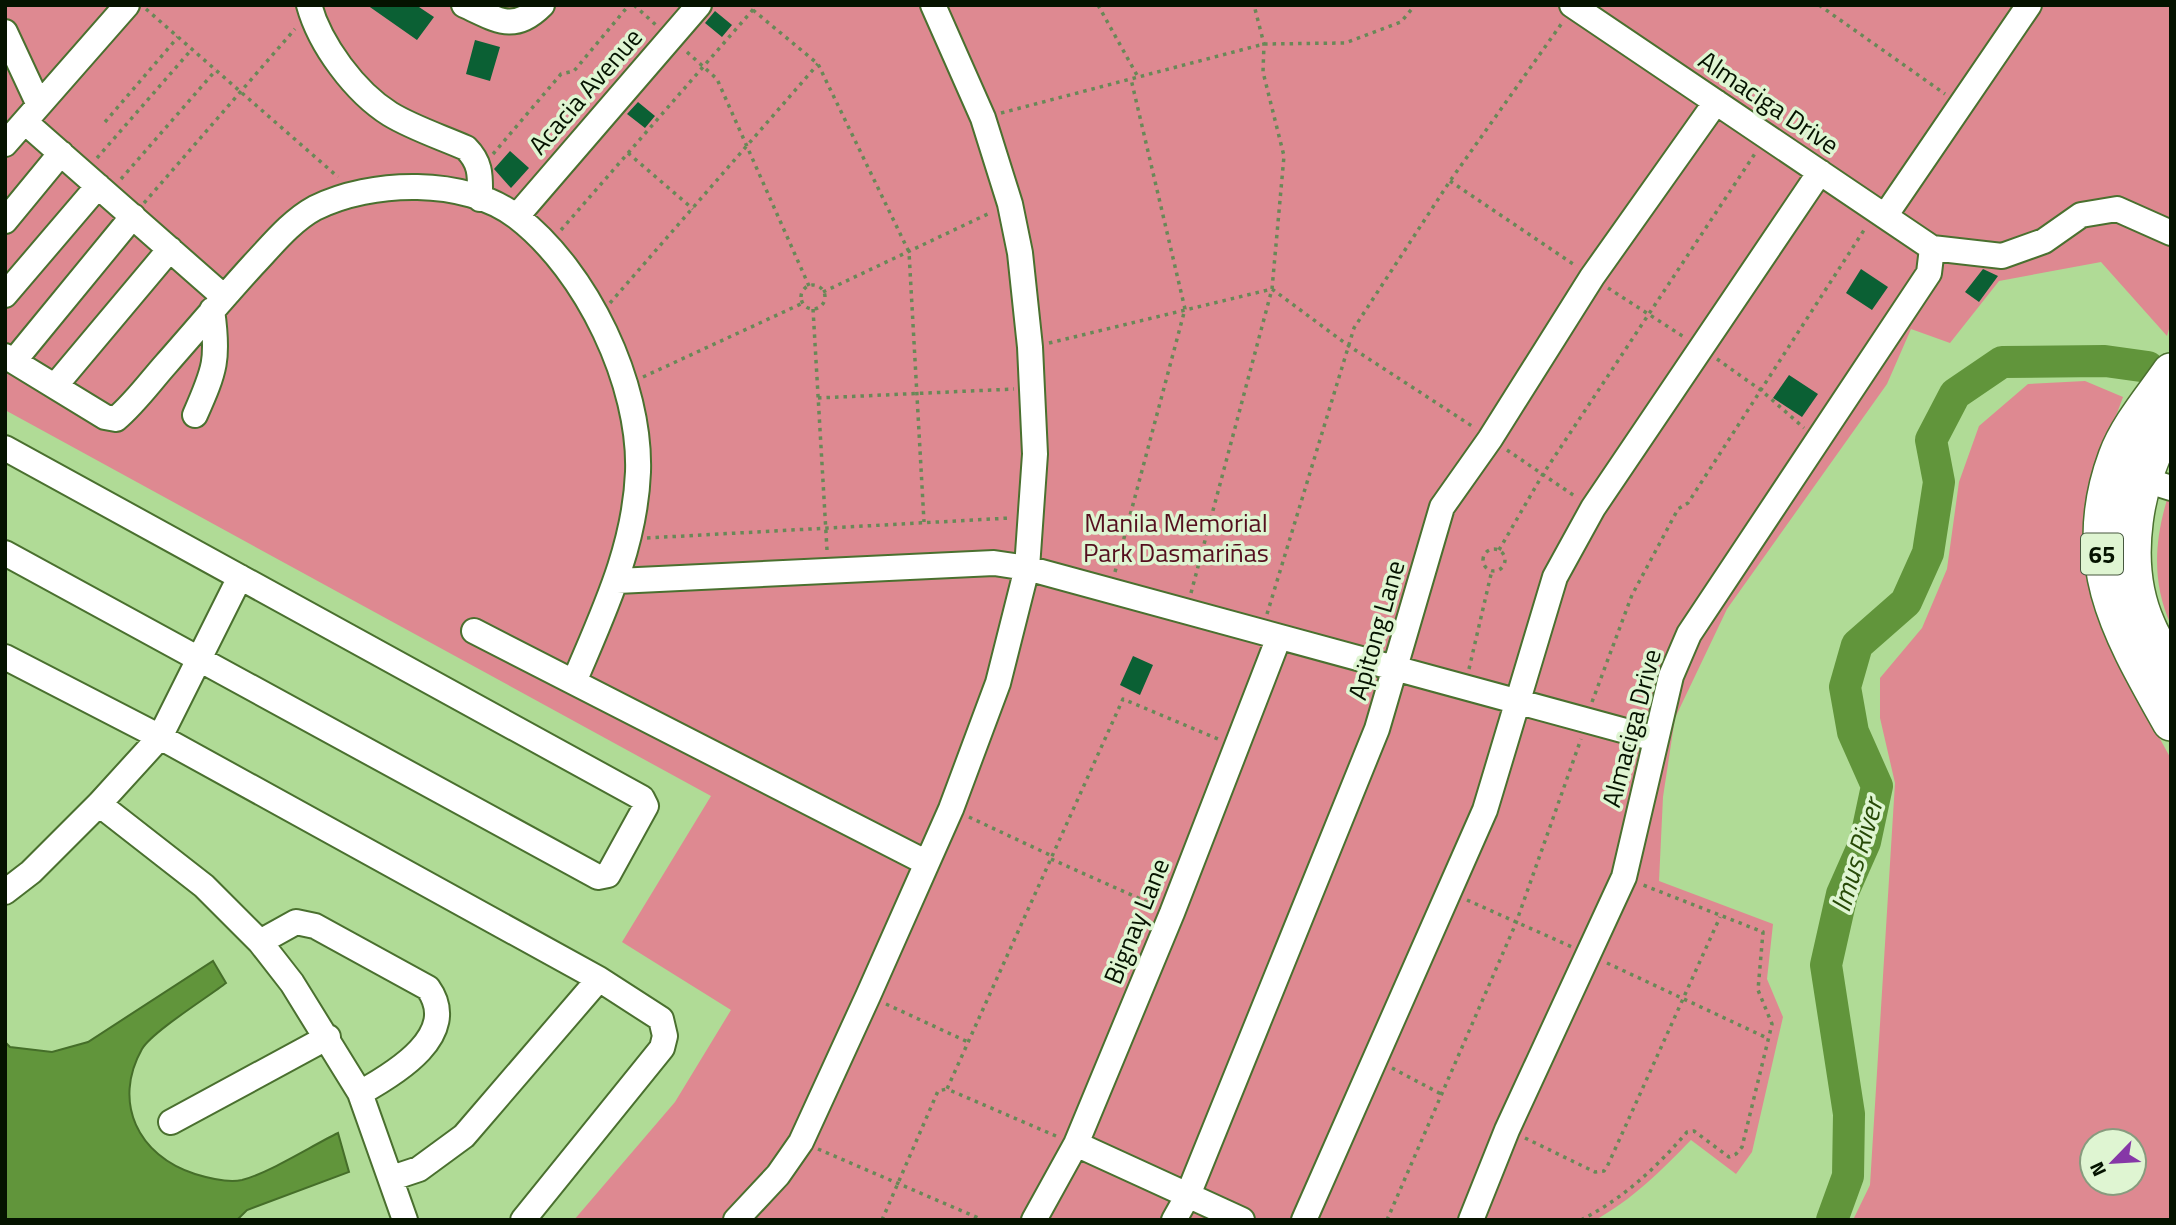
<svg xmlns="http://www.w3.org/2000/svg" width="2176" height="1225" font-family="'Titillium Web',sans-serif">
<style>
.green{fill:#de8991;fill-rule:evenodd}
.water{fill:#61953b;stroke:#456e29;stroke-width:2}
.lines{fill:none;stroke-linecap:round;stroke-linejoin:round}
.river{stroke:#61953b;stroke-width:32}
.building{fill:#0b6034}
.minor-casing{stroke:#4a702f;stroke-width:28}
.highway-casing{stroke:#4a702f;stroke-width:40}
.path{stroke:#698857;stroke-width:3.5;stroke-dasharray:3.5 5;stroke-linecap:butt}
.minor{stroke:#fff;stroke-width:24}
.highway{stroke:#fff;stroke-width:37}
.labels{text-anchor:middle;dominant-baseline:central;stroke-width:7;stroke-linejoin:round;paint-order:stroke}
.shield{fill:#dff5d2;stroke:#46573f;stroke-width:2}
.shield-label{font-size:24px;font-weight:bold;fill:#051300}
.street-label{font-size:26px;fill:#051300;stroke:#dff5d2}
.park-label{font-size:26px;fill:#540f1e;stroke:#dff5d2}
.water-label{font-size:28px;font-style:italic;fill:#274907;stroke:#dff5d2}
</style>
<rect width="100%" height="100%" fill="#b0db96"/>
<path class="green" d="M 5,5 L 2171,5 L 2171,322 L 2167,336 L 2101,262 L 1999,281 L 1950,343 L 1911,329 L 1887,384 L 1727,609 L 1675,718 L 1663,797 L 1659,881 L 1773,924 L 1767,979 L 1783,1017 L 1752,1152 L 1736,1174 L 1691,1140 C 1662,1170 1632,1200 1595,1220 L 574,1220 L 675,1102 L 731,1010 L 622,942 L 711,796 L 5,410 Z
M 2085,381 L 2123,397 L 2103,451 L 2085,547 L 2086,576 L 2094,609 L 2106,640 L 2171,759 L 2171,1220 L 1853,1220 L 1870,1185 L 1895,783 L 1880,718 L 1880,678 L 1922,628 L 1947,569 L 1959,482 L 1979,426 L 2028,384 ZM 2092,1141 L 2134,1141 L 2134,1183 L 2092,1183 Z
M 2171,487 L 2171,625 C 2150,579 2155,534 2171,487 Z"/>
<path class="water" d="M 213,961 L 226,983 C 208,997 152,1032 142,1049 C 112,1102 138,1156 195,1174 C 208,1178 228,1183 242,1180 C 267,1174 313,1145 338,1133 L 349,1172 L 247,1210 L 237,1220 L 5,1220 L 5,1042 L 10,1047 L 52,1052 L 88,1042 Z"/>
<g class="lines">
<path class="river" d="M 1832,1220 L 1848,1176 L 1849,1114 L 1826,965 L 1842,894 L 1865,842 L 1877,786 L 1853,732 L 1845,687 L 1857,645 L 1906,602 L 1928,553 L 1939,482 L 1931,440 L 1955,394 L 2002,362 L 2105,361 L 2148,367"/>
</g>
<path class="building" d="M 367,5 L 416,5 L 434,17 L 417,40 Z
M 715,11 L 732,25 L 722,37 L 705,23 Z
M 475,40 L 500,47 L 490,81 L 466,74 Z
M 638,102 L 655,116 L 645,128 L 627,114 Z
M 510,151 L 529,168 L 511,188 L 494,169 Z
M 1861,269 L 1888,287 L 1872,310 L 1846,293 Z
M 1983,269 L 1998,276 L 1979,302 L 1965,292 Z
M 1789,375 L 1818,394 L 1802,417 L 1773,398 Z
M 1133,656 L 1153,665 L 1140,695 L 1120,685 Z"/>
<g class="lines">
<g class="minor-casing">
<path id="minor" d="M 309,5 C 320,45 355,92 390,114 C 413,128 441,137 466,148 C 482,164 480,177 480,199
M 464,5 C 496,19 513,34 542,5
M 1572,5 L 1932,248 L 2002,256 L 2044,241 L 2081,215 L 2117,209 L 2171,233
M 5,32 L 39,105
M 25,122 L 224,297
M 5,144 L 127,5
M 517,216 L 699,5
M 1885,216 L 2029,5
M 5,221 L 61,153
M 5,295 L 98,186
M 5,356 L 105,417 L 116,419 C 135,403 150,382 166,364 C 195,331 223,298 253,265 C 272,245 291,221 315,208 C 371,180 465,177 517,217 C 587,271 641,384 638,472 C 635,548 603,613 574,682
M 14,361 L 133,216
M 55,386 L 170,249
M 195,415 C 215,370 219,359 212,310
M 5,448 L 642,798 L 646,806 L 608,875 L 598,877 L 5,553
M 2142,479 L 2171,488
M 617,581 L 994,563 L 1027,568 L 1655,739
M 474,631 L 927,863
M 5,657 L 160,737 L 599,979 L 661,1019 L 665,1036 L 662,1048 L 523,1220
M 99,804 L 204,886 L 260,942 L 292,983 L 360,1093 L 405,1220
M 5,892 L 31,872 L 99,804 L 160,737 L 240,577
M 260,942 L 296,922 L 315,926 L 428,988 C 461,1034 396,1073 360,1093
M 171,1122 L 328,1037
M 1076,1144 L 1242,1220
M 392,1178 L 419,1169 L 464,1136 L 599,979
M 736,1220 L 778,1175 L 801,1142 L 868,996 L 951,809 L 998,683 L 1027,568 L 1035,454 L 1030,347 L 1020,253 L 1010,204 L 983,118 L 933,5
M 1034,1220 L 1076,1144 L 1172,913 L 1279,637
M 1174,1220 L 1188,1195 L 1377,729 L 1442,507 L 1490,439 L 1592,277 L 1716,102
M 1304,1220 L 1485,810 L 1555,577 L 1593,508 L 1820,172
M 1471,1220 L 1507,1130 L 1624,877 L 1671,676 L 1689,634 L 1929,273 L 1932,248"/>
</g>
<g class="highway-casing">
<path id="highway" d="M 2171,372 C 2153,398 2128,427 2117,457 C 2078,562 2121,633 2171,722
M 2171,421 C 2133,476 2119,564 2147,626 C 2153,641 2163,655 2171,668"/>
</g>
<path class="path" d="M 634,5 L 657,26
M 1098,5 L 1138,77
M 1819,5 L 1945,94
M 146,9 L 338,177
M 753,10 L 818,64 L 909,252 L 924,522
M 687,52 L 717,79 L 809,286
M 1001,113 L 1264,44 L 1345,43 L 1401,22 L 1415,5
M 105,122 L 178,37
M 628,153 L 693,209
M 493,154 L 561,74 L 574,71 L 629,5
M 97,158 L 192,49
M 121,179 L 216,70
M 1450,181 L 1576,266
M 144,203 L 295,29
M 561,230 L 757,5
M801 297a12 12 0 1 1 24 0a12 12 0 1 1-24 0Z
M 1608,288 L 1684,337
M 823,292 L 992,212
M 610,303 L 818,64
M 813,309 L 827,550
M 1049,343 L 1272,289 L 1349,346 L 1475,428
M 1717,359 L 1762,391 L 1804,428
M 643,377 L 803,303
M 818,398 L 1014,389
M 1507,450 L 1576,497
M 647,538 L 1010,518
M1483 560a11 11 0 1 1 22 0a11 11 0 1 1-22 0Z
M 1499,550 L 1543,474 L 1756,152
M 1115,572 L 1185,309 L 1131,79
M 1191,593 L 1272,289 L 1284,156 L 1263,72 L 1264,44 L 1254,5
M 1267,614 L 1354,328 L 1450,181 L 1562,23
M 1469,669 L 1492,570
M 1592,702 L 1632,595 L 1678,509 L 1688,503 L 1866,227
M 969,817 L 1052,856
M 1051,859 L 1154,905
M 1467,900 L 1572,947
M 1607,963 L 1767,1038
M 886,1004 L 968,1042
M 1392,1068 L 1441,1094
M 1056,1136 L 947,1089 L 1123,699 L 1218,739
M 1525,1138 L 1595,1172 L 1604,1171 L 1607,1167 L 1720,917
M 818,1149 L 983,1220
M 882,1220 L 938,1091 L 947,1089
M 1387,1220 L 1516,923 L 1581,739
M 1581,1220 C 1624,1198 1656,1168 1687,1132 L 1694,1131 L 1729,1157 L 1736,1154 L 1742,1147 L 1772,1024 L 1758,990 L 1763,932 L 1643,885"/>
<use href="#minor" class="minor"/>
<use href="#highway" class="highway"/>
</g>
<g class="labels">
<rect class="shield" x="2081" y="533.5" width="42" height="41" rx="5"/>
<g class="shield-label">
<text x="2102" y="554">65</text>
</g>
<g class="street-label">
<text transform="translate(585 91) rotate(-49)">Acacia Avenue</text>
<text transform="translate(1769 102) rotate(34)">Almaciga Drive</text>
<text transform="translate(1376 630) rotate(-74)">Apitong Lane</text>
<text transform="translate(1631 728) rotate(-75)">Almaciga Drive</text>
<text transform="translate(1136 921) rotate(-68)">Bignay Lane</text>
</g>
<g class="park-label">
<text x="1176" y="522">Manila Memorial<tspan x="1176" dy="30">Park Dasmariñas</tspan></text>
</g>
<g class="water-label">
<text transform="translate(1856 855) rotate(-73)">Imus River</text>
</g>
</g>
<rect width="2176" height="1225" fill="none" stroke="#051300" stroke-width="14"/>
<g transform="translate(2113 1162) rotate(245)"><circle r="33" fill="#dff5d2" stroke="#889b7e" stroke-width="2"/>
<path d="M0-5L12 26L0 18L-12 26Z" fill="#8637a7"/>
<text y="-10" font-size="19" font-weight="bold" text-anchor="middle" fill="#051300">N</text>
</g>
</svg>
